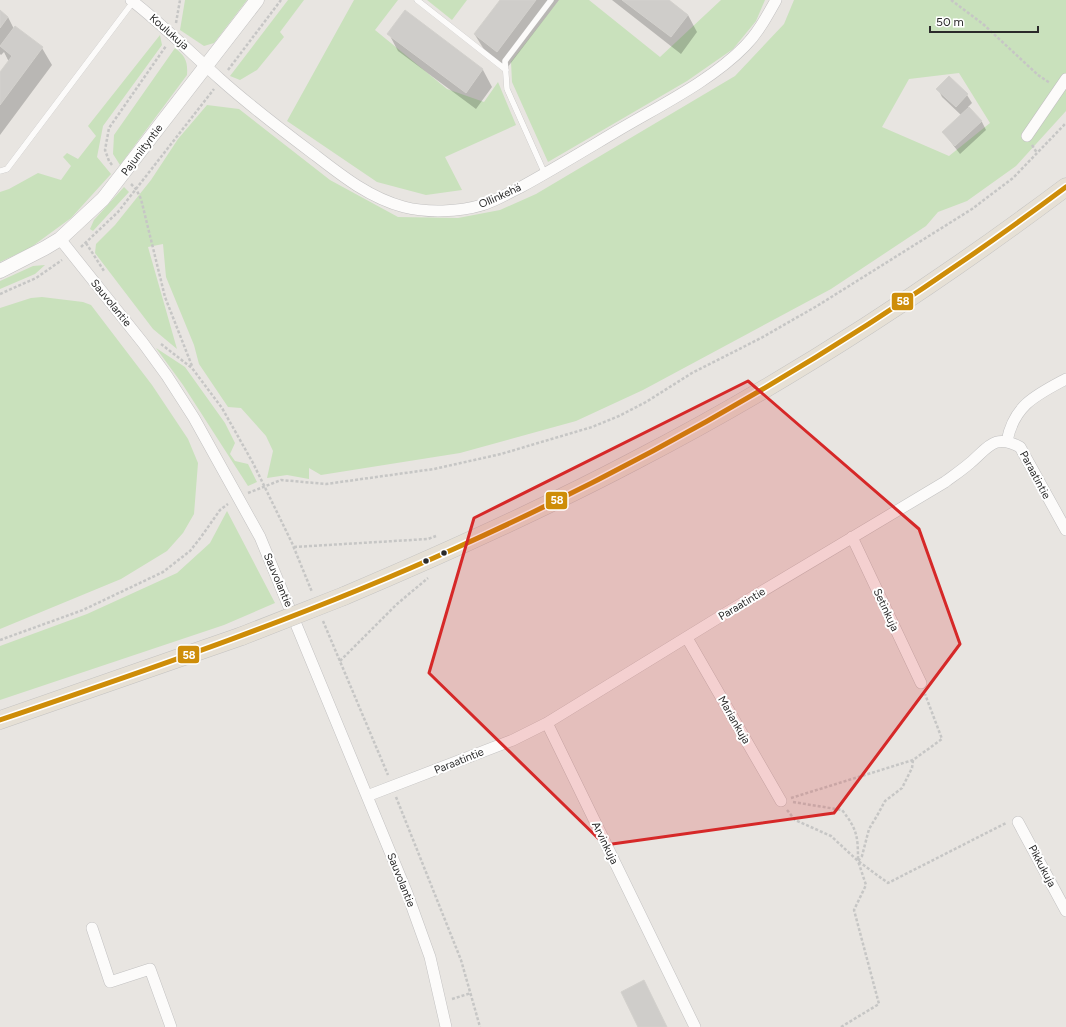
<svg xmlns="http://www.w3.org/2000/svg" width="1066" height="1027" font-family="Figtree,sans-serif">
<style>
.green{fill:#c9e1bc;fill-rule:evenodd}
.shadow{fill:#0003}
.building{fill:#cfcdca;stroke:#d3d1cd}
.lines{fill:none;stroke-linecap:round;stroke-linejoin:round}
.service-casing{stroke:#c2c1c1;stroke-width:6}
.minor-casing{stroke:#c2c1c1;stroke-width:12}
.tertiary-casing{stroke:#c2c1c1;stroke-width:15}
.trunk-casing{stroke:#c4c3c2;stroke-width:19}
.path{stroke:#c6c6c5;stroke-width:2.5;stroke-dasharray:3 2;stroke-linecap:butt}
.service{stroke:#fcfbfa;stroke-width:5.5}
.minor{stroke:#fcfbfa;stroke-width:11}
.tertiary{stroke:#fcfbfa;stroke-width:14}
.trunk{stroke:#e6e0d5;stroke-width:18}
.trunk-bridge-casing{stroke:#c4c3c2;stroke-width:19;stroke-linecap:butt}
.trunk-bridge{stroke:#e6e0d5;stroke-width:18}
.bus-1-casing{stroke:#fff;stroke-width:8}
.bus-1{stroke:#ce8d08;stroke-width:5}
.marked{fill:#d62828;fill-opacity:0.2;stroke:#d62828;stroke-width:3;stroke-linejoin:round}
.bus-dot{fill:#2a2a2a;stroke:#fff;stroke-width:1.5}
.labels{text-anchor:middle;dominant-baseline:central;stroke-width:4;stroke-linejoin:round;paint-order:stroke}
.street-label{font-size:11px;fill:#2a2a2a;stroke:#fff}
.line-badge{stroke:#fff;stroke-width:1.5}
.badge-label{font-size:11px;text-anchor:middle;font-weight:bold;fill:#fff}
</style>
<rect width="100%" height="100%" fill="#e8e5e1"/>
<path class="green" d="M 185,0 L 247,0 L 214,43 L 204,46 L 180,30 Z
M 288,0 L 304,0 L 280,32 L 284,37 L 257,70 L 240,80 L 230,76 Z
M 354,0 L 398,0 L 375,30 L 447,89 L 484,102 L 498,82 L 516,125 L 445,157 L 462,190 L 426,195 L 377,182 L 287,121 Z
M 427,0 L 467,0 L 452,20 Z
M 559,0 L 589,0 L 660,57 L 721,0 L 765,0 L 756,21 L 733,49 L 687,81 L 548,162 L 512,82 L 511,62 Z
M 794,0 L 1066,0 L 1066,111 L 1016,166 L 967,201 L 938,212 L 926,226 L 831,289 L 643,390 L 576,421 L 460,453 L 321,475 L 309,468 L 309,479 L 287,475 L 267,478 L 273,451 L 266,436 L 241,408 L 228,407 L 199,364 L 194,345 L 166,277 L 163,244 L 148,247 L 177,349 L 153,329 L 95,253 L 96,244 L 115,225 L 151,180 L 178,139 L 207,105 L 239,109 L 330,180 L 398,217 L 458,218 L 500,210 L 536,194 L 735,76 L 784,24 ZM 959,73 L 990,123 L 949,156 L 882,127 L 909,79 Z
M 160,35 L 162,45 L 103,126 L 97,157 L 111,174 L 71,218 L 30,248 L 0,262 L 0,192 L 9,189 L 38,173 L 61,180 L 71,166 L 63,157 L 67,153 L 78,159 L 96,136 L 88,126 Z
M 175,48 C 185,56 188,61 187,75 L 120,165 L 113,154 L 114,135 Z
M 124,187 L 129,192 L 93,231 L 90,229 L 94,220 Z
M 45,265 L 35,274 L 0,289 L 0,281 L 33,266 Z
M 42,297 L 83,302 L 91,305 L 152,385 L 188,439 L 198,463 L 194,514 L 183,533 L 167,551 L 121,579 L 0,629 L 0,308 L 31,298 Z
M 156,348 L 185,367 L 225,423 L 235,443 L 230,454 L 235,461 L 248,464 L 257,482 L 248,486 L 183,385 Z
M 227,511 L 275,603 L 224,625 L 0,700 L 0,646 L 87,614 L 177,573 L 210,543 Z"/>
<path class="shadow" d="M 501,0 L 559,0 L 507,68 L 485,51 L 475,35 Z
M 612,0 L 668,0 L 688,15 L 697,32 L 681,54 Z
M 0,12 L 8,17 L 14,29 L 15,28 L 42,48 L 52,65 L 0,135 L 0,73 L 9,62 L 4,52 L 1,55 L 0,54 Z
M 406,12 L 483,70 L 492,87 L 476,109 L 398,51 L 389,34 Z
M 949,77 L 967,95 L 972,103 L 968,107 L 982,122 L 986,130 L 960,154 L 943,132 L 961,115 L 942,97 L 938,89 Z"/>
<path class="building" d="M 500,0 L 536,0 L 497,52 L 474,34 Z
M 622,0 L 669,0 L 688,15 L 671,37 Z
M 0,10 L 8,17 L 0,28 Z
M 405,10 L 483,69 L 466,93 L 387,34 Z
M 15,26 L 43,47 L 0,105 L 0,72 L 12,56 L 0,46 Z
M 949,76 L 968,94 L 956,107 L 936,89 Z
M 969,107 L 982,121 L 955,146 L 942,132 Z
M 644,980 L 667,1027 L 638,1027 L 621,992 Z"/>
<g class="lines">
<g class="service-casing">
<path id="service" d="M 417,0 L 506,70
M 0,171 L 7,169 L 133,2
M 545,174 L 507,89 L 505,61 L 551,0"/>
</g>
<g class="minor-casing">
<path id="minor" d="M 131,0 C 162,24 190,52 220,79 C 250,106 283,131 315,155 C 342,176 370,198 404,207 C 427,213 459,212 482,205 C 496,201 508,193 521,187 C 554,169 585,150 617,131 C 659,106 711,81 745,46 C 758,33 767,16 776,0
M 1027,136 L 1066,79
M 60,239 L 143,343 L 167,376 L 194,418 L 260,537 L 407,893 L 430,957 L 446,1027
M 1007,441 C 1014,405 1036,395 1066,379
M 852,537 L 921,683
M 687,638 L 781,801
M 547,723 L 695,1027
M 367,796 L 513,740 L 547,723 L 726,613 L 945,482 C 953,476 962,470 970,463 C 988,448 994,433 1020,447 L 1066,530
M 1018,822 L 1066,911
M 92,928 L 110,982 L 150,969 L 171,1027"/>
</g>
<g class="tertiary-casing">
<path id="tertiary" d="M 0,271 L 45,248 L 60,239 L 103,199 L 257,0"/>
</g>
<g class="trunk-casing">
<path id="trunk" d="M 344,596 C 443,554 541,510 636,460 C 787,382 930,289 1066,187
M 0,720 L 242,636"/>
</g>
<path class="path" d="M 951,0 L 983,24 L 1038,75 L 1050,83
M 176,23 L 180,0
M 228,70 L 281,0
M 1032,145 L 1037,153
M 112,165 L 109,161 L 105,150 L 109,128 L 166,46
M 131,184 L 136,189 L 141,199 L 165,297 L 192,366
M 86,243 L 104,271
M 81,247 L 118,212 L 214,89
M 0,294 L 36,278 L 62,260
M 161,344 L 192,368 L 222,408 L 253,463 L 292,543 L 312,592
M 248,493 L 281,480 L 326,484 L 434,469 L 501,454 L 592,427 L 619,416 L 646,402 L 692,373 L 761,338 L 817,306 L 972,209 L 1013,178 L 1066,123
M 294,547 L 428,539 L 436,536
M 323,621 L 388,775
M 0,640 L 83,610 L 163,572 L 190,551 L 201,537 L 220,510 L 228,504
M 340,661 L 397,604 L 428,578
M 396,797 L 461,960 L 480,1027
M 791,798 L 913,760 L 942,739 L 925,694
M 793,802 L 842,810 C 857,829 858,836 858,860
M 787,810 L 795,820 L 831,836 L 858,861 L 888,883 L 1006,823
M 452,999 L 471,993
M 841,1027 L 879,1004 L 854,910 L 866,885 L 858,861 L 862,856 L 869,829 L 878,814 L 885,801 L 902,788 L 912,768 L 913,760"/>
<use href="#service" class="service"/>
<use href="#minor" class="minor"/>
<use href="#tertiary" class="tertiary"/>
<use href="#trunk" class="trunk"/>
<g class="trunk-bridge-casing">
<path id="trunk-bridge" d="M 242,636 L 344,596"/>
</g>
<use href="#trunk-bridge" class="trunk-bridge"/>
<g class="bus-1-casing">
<path id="bus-1" d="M 0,720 C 154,668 308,615 456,548 C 672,451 876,329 1066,187"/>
</g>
<use href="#bus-1" class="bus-1"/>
</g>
<path class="marked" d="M 748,381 L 919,529 L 960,644 L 834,813 L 605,845 L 429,673 L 474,518 Z"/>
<g class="bus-dot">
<circle cx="444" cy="553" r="3.5"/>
<circle cx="426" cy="561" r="3.5"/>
</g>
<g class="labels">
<g class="street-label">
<text transform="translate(169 32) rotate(41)">Koulukuja</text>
<text transform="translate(142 150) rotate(-53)">Pajuniityntie</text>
<text transform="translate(500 196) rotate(-24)">Ollinkehä</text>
<text transform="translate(111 303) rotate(51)">Sauvolantie</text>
<text transform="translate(1035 475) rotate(62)">Paraatintie</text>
<text transform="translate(278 580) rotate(67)">Sauvolantie</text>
<text transform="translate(742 604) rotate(-31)">Paraatintie</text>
<text transform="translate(886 610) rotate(65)">Setinkuja</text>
<text transform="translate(734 720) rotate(60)">Mariankuja</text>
<text transform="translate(459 761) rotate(-22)">Paraatintie</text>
<text transform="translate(605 843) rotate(64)">Arvinkuja</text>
<text transform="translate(1042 866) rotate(62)">Pikkukuja</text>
<text transform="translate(401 880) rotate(68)">Sauvolantie</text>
</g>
</g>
<g class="line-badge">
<rect x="891" y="292" width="23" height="19" rx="4" fill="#ce8d08"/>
<rect x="545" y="491" width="23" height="19" rx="4" fill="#ce8d08"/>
<rect x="177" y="645" width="23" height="19" rx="4" fill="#ce8d08"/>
</g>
<g class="badge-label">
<text x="903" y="305">58</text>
<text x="557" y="504">58</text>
<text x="189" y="659">58</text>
</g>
<path d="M930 26v6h108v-6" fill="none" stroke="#2a2a2a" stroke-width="2"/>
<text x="936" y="26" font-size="12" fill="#2a2a2a" stroke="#ffffff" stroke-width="3" paint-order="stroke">50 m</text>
</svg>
